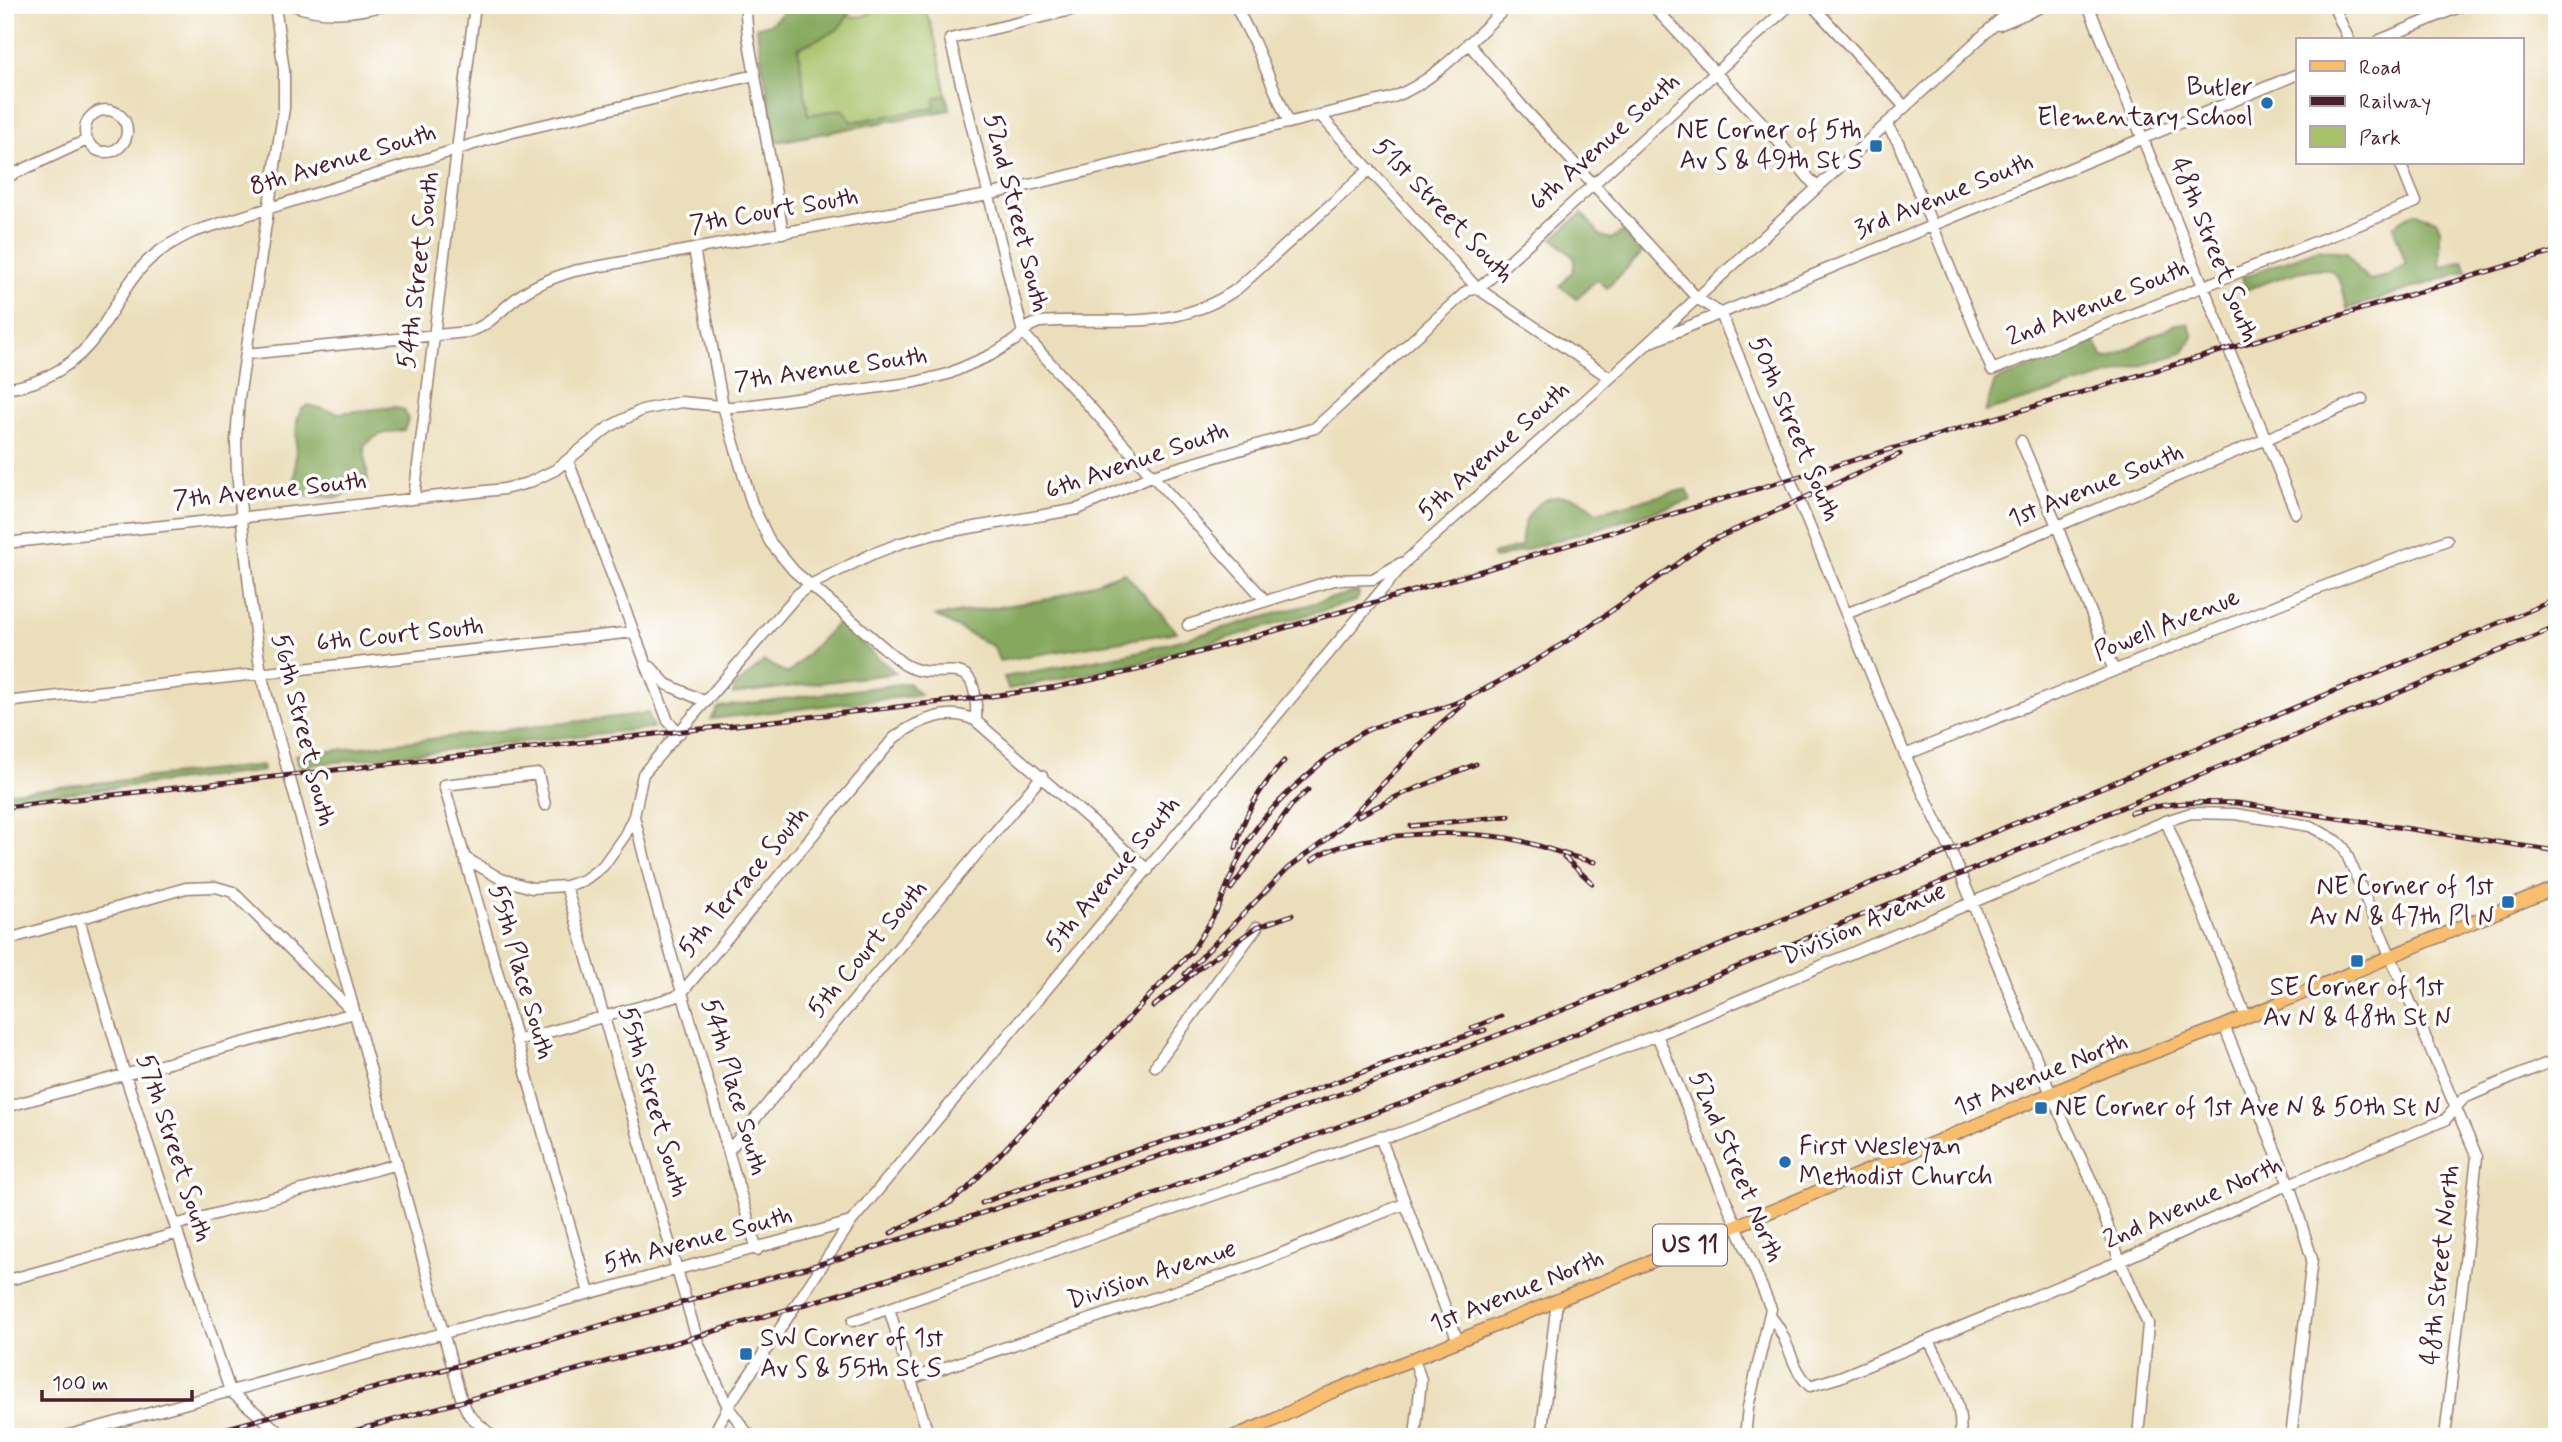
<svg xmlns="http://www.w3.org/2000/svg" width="2562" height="1442" font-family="Mynerve,sans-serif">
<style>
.green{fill:#a7c269;stroke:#78704a;stroke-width:2}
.forest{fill:#85a85d;stroke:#686444;stroke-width:2}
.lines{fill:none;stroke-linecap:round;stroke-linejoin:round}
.minor-casing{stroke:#9a7e72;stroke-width:13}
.major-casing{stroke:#9a7e72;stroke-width:15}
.minor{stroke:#fff;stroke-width:10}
.major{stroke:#f9be6d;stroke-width:12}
.rail-casing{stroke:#4a1f2b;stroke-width:5}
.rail{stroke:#fff;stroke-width:2.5;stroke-dasharray:8;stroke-linecap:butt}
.poi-dot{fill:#1f6fb2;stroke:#fff;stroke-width:2.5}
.labels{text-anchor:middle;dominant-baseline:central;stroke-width:7;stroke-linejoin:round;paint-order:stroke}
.shield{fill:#fff;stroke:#80626b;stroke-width:2}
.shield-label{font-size:24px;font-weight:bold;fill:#4a1f2b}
.poi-label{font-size:26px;fill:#4a1f2b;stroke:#fff;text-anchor:end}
.street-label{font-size:26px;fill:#4a1f2b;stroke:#fff}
</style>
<rect width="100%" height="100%" fill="#fff"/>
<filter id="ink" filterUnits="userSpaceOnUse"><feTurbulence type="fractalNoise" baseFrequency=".0143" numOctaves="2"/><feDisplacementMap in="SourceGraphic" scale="14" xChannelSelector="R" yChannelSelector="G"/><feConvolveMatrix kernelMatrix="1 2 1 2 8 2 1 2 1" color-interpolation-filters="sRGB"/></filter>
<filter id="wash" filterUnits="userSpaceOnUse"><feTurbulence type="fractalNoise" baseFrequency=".00686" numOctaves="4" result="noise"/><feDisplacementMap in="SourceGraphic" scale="28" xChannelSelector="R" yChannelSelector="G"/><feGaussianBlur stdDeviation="1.57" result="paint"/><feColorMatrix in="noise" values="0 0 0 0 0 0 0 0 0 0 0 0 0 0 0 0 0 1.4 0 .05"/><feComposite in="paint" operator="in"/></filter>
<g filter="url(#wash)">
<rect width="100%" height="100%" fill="#ebdeba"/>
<path class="green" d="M 890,5 L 922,5 C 937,31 940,66 946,95 L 935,98 L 935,108 L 852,122 L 842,109 L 808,115 L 798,48 L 837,30 L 847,17 L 863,16 Z"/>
<path class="forest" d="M 792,5 L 846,5 L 852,10 L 837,30 L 798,48 L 808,115 L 842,109 L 852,122 L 934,108 L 935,98 L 946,95 L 950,110 L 776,142 L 756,27 L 770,24 Z
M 1582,213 L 1601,236 L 1611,239 L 1624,231 L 1644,251 L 1607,288 L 1597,279 L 1577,299 L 1560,286 L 1573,271 L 1575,259 L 1553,238 Z
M 2414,213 L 2436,220 L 2440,229 L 2440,267 L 2463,261 L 2467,271 L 2347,309 C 2344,297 2343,280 2333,272 C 2319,260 2263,284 2246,290 L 2242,277 L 2318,249 L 2347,252 L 2358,270 L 2370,280 L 2387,276 L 2406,264 L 2393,226 Z
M 2188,323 L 2193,337 L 2183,353 L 1985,412 L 1995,381 L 2095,342 L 2103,357 L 2110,358 L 2176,324 Z
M 308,405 L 339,413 L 394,407 L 404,410 L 408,420 L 404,430 C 387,432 375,433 364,447 L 368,482 L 338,498 L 294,495 L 297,421 L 301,410 Z
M 1687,489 L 1692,500 L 1494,559 L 1493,554 L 1522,546 C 1519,513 1544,488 1578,499 C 1584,501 1591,508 1596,512 Z
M 1124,572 L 1177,632 L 999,661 L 994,647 L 936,616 L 1050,599 Z
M 1358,591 L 1359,595 L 1356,601 L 1144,662 L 1008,689 L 1004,677 L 1137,652 Z
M 837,623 L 896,673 L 733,694 L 735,687 L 764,661 L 788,674 Z
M 908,683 L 920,695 L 711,719 L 719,707 Z
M 648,713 L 653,728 L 299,766 L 295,755 Z
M 262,765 L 263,771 L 5,800 L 5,793 Z"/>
</g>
<g filter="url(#ink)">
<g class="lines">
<g class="minor-casing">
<path id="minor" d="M 275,5 L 284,71 L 284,108 L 239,398 L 236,441 L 237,473 L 250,596 L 261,674 L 462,1401 L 469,1415 L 493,1437
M 292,5 C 325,17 354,13 387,5
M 745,5 L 748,36 L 783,233
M 1092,5 L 950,39 L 1023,333 L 1265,600
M 1235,5 L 1254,42 L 1289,123
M 1652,5 L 1768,129 L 1817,188
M 1812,5 L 1905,107
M 2088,5 L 2296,513
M 2333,5 L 2349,40
M 5,10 L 15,5
M 1999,25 L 2046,5
M 2380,40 L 2464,5
M 1468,43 L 1521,105 L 1697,298 L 1721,314 L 1905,755 L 1951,851 L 2051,1094 L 2092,1182 L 2120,1261 L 2148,1324 L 2138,1437
M85 131a21 21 0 1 1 42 0a21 21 0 1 1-42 0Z
M 1320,115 L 1477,288 L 1610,378
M 1886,124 L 1898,142 L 1992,370 L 2416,202 L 2400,163
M 5,178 L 87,140
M 694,249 L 723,406 L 752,504 L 770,542 L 794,571 L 902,663 C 941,689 979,641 976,721 L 1148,870
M 1654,341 L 2298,74
M 246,354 L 467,332 C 489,327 501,309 518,297 C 535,284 554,277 574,271 L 988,195 L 1391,98 C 1437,81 1473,38 1509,5
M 5,389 C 44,384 77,364 99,332 C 112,313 122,291 137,273 C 151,254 172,242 193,232 L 509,133 L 755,75
M 2021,441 L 2057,526 L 2114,671
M 568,461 L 668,721 L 680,733
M 414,498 L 475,5
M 5,543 L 504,489 L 528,483 L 555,470 L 609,427 L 642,410 L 681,402 L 731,407 L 745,406 L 916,382 L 948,374 L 991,355 L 1015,340 L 1030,326 L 1039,322 C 1112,316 1172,334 1237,289 L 1370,169
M 1846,614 L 2362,399
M 1188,625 L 1334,580 L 1373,579 L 1401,563
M 651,667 L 666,684 L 706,702
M 5,702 L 634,632
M 1905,755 L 2309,592 L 2447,540
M 545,805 L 538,774 L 444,785 L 589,1293
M 634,816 L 654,896 L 757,1250
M 2166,821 L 2246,1017
M 464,857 L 501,879 L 532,888 L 566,886 L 584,880 L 603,866 L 625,835 L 634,816 L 643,774 L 798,594 L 810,585 L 870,555 L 901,543 L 935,534 L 1078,509 L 1153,475 L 1315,428 L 1467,291 L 1485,283 L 1790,5
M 566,886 L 698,1342 L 728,1407 L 750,1437
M 79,919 L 125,1075 L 230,1391 L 285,1437
M 5,940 L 186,888 L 216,887 L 233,892 L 352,1011
M 2224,1026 L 2289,1184 L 2312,1259 L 2291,1437
M 1657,1035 L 1771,1309 L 1748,1407 L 1745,1437
M 516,1041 L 675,997 L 683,991 L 894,738 C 917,721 949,706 976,721
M 1155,1066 L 1257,927
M 5,1107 L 354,1013
M 1380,1137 L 1458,1341
M 729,1150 L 1042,776
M 175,1225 L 397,1164
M 5,1281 L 178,1233
M 889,1309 L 929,1437
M 1771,1317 C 1789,1337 1790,1368 1810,1386 L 1840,1377 L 2120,1261 L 2289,1184 L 2445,1120 L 2464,1098 L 2557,1059
M 853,1321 L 1380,1137 L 1395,1135 L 1657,1035 L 2166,821 L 2191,813 L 2235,814 L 2310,826 L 2337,841 L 2344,848 L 2477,1157 L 2445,1437
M 1929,1340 C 1944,1372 1964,1401 1960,1437
M 1414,1359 L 1421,1380 L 1415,1437
M 910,1379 L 1248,1267 L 1404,1204
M 62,1437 L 851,1222
M 712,1437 L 728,1407 L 851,1222 L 1407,560 L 1610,378 L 2016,5
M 1541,1437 L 1557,1301"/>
</g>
<g class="major-casing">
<path id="major" d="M 1233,1437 L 1272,1421 L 1329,1393 L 1605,1281 L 2107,1070 L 2224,1026 L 2557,887"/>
</g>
<use href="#minor" class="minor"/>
<use href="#major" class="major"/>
<g class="rail-casing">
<path id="rail" d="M 1664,574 L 1704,544 L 1900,454
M 5,807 L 977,698 L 1057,687 L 1137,670 L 1400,595 L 2557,251
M 2131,813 C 2169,801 2198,802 2237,803 L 2557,851
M 1358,816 L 1400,795 L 1476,764
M 1411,826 L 1509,816
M 1236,848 C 1244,813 1260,788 1284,761
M 1564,857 L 1592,883
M 1312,860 C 1354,830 1468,829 1517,840 C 1544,846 1568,857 1595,862
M 1231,889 L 1291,806 L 1308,790
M 1185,974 L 1288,868 L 1326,840 L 1353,815 L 1440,724 L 1464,704
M 1153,1007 L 1198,969 L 1257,927 L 1292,915
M 1472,1028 L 1501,1016
M 982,1203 C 1061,1172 1143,1149 1224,1122 C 1311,1093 1396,1057 1485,1030
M 946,1205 L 967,1189 L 1192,951 C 1201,936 1211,922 1219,906 C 1233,873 1241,845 1265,817 C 1285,794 1343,740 1370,729 C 1399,717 1431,714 1460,701 C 1536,666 1604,617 1671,568
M 891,1233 L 953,1201
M 194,1437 L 453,1367 L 848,1256 L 1141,1162 L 1281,1115 L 1402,1072 L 1581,1003 L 2557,599
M 332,1437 L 681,1341 L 850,1291 L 1106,1211 L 1450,1086 L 2557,627"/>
</g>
<use href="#rail" class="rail"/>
</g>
</g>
<g class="poi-dot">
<circle cx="2267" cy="103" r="7"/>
<rect x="1869" y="139" width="14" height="14" rx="3.5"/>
<rect x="2501" y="895" width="14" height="14" rx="3.5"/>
<rect x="2350" y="954" width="14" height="14" rx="3.5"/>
<rect x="2034" y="1101" width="14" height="14" rx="3.5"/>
<circle cx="1785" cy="1162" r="7"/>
<rect x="739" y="1347" width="14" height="14" rx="3.5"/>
</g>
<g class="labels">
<rect class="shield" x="1653" y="1224.5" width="74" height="41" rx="5"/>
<g class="shield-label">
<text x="1690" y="1245">US 11</text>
</g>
<g class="poi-label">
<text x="2253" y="88">Butler<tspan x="2253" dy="30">Elementary School</tspan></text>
<text x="1862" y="131">NE Corner of 5th<tspan x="1862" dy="30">Av S &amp; 49th St S</tspan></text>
<text x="2494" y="887">NE Corner of 1st<tspan x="2494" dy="30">Av N &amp; 47th Pl N</tspan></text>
<text x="2357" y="988" text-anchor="middle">SE Corner of 1st<tspan x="2357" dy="30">Av N &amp; 48th St N</tspan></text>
<text x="2055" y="1108" text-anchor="start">NE Corner of 1st Ave N &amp; 50th St N</text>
<text x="1799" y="1147" text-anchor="start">First Wesleyan<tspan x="1799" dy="30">Methodist Church</tspan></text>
<text x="760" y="1339" text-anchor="start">SW Corner of 1st<tspan x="760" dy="30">Av S &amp; 55th St S</tspan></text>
</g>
<g class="street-label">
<text transform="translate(1605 142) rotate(-42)">6th Avenue South</text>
<text transform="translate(343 160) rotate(-17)">8th Avenue South</text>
<text transform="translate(1944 196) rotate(-22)">3rd Avenue South</text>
<text transform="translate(774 211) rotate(-10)">7th Court South</text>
<text transform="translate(1443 211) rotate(46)">51st Street South</text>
<text transform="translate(1016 213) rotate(76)">52nd Street South</text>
<text transform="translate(2214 250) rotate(68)">48th Street South</text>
<text transform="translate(419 270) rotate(-83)">54th Street South</text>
<text transform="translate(2098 303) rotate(-22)">2nd Avenue South</text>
<text transform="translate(831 369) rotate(-8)">7th Avenue South</text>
<text transform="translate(1794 429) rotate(67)">50th Street South</text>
<text transform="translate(1494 451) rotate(-42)">5th Avenue South</text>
<text transform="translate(1137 461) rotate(-19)">6th Avenue South</text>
<text transform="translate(2096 486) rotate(-22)">1st Avenue South</text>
<text transform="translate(270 491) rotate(-6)">7th Avenue South</text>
<text transform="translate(2167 625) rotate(-22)">Powell Avenue</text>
<text transform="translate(400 635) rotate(-6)">6th Court South</text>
<text transform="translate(303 730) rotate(76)">56th Street South</text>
<text transform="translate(1113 874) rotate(-50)">5th Avenue South</text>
<text transform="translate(744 882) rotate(-50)">5th Terrace South</text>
<text transform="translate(1864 924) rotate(-23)">Division Avenue</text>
<text transform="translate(868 949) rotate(-50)">5th Court South</text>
<text transform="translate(521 972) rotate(74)">55th Place South</text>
<text transform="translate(2041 1075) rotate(-22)">1st Avenue North</text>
<text transform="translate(734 1087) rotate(74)">54th Place South</text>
<text transform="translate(653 1102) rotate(74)">55th Street South</text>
<text transform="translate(174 1148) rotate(72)">57th Street South</text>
<text transform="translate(1736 1167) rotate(67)">52nd Street North</text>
<text transform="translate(2193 1203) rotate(-24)">2nd Avenue North</text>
<text transform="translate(698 1240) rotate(-15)">5th Avenue South</text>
<text transform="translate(2441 1265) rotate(-84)">48th Street North</text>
<text transform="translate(1152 1275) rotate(-18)">Division Avenue</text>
<text transform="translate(1517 1292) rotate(-22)">1st Avenue North</text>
</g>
</g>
<rect width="2562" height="1442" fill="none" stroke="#fff" stroke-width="28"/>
<rect x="2296" y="38" width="228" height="126" fill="#ffffff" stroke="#b7a5aa" stroke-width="2"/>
<rect x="2310" y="61" width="35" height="10" fill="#f9be6d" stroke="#b7a5aa" stroke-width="2"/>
<text x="2359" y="74" font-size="21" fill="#4a1f2b">Road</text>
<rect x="2310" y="96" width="35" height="10" fill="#4a1f2b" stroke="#b7a5aa" stroke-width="2"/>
<text x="2359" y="108" font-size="21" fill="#4a1f2b">Railway</text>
<rect x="2310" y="126" width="35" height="21" fill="#a7c269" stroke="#b7a5aa" stroke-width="2"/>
<text x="2359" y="144" font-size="21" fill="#4a1f2b">Park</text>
<path d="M42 1390v10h150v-10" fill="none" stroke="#4a1f2b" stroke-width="3.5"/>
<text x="52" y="1390" font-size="21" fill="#4a1f2b" stroke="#ffffff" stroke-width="5" paint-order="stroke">100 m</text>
</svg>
